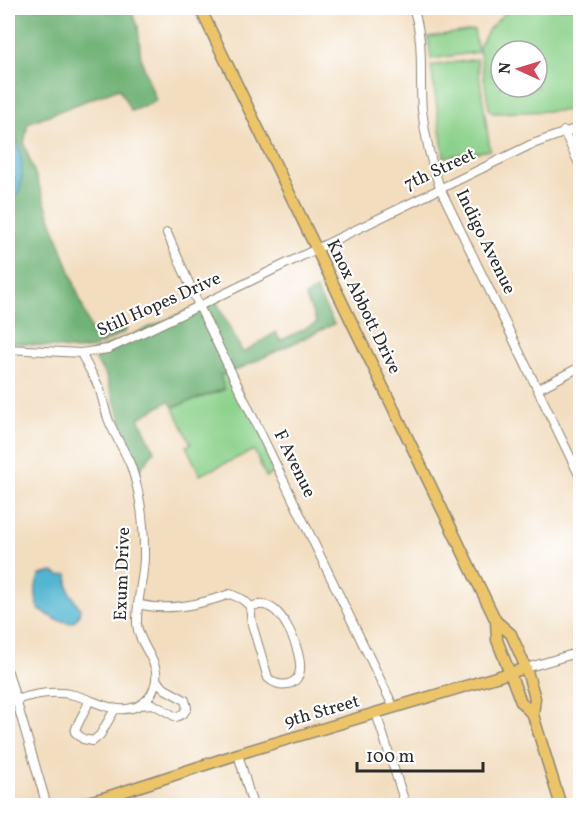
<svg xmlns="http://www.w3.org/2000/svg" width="588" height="813" font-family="Vollkorn,serif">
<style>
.green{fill:#8cd18b;stroke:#5c7e5b;stroke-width:1.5;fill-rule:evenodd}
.forest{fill:#71b377;stroke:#4e6f51;stroke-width:1.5}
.water{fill:#52b6d1;stroke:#3e707e;stroke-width:1.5}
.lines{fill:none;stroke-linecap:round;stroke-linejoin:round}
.minor-casing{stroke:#8e8475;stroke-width:10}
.major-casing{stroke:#8e8475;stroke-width:13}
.minor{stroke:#fff;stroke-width:8}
.major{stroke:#edc569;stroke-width:10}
.labels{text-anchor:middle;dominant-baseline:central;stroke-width:4.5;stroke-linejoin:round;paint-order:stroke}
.street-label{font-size:18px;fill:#2b2b2b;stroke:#fff}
</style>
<rect width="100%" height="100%" fill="#fff"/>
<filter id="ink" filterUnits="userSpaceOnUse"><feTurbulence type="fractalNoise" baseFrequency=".0167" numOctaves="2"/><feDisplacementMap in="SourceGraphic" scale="12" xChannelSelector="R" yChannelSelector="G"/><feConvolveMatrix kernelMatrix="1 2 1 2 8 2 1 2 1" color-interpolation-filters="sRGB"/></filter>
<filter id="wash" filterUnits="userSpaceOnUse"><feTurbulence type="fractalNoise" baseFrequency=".008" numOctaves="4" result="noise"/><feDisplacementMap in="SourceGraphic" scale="24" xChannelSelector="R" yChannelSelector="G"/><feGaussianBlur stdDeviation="1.35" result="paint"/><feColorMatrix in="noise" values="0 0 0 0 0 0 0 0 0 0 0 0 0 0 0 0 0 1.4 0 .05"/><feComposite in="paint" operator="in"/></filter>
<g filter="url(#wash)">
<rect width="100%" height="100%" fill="#f2ddbf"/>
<path class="green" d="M 510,8 L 580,8 L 580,110 L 493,113 L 489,109 L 479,47 L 489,29 ZM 501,51 L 537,51 L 537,87 L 501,87 Z
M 474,30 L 478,52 L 431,59 L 428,37 Z
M 477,59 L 490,150 L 444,157 L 431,66 Z
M 231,372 L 279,470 L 266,477 L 254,450 L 200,475 L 186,446 L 191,444 L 173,407 L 224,390 L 220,375 Z"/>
<path class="forest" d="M 8,8 L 130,8 L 138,27 L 141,59 L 156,101 L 131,111 L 119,88 L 28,123 L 24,144 L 92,333 L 125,323 L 126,331 L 93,348 L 78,350 L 8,342 L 8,87 L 16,83 L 8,58 Z
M 316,290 L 334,324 L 239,369 L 220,375 L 224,389 L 173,407 L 169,401 L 139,418 L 154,451 L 139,471 L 105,374 L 90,353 L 215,299 L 243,353 L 276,332 L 280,341 L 317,323 L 305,296 Z"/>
<path class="water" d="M 8,132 L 13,133 C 22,146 26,184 16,196 L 8,198 Z
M 53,572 L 60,576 L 66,574 L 68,575 C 67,598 72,591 80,609 L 78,617 L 72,623 L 57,620 L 38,609 C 36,596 33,588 40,575 Z"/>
</g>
<g filter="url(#ink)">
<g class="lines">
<g class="minor-casing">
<path id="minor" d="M 413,8 C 425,41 419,76 422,110 C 425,137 431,163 440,188 L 580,477
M 564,131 L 580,166
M 167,233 L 199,306 L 394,708
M 8,349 L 81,353 L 108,349 L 199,306 L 530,145 L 580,127
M 538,389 L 580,367
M 138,604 C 167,612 202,604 230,594 L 242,599 L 250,606 C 254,606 260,604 264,605 C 284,608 302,652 300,670 C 298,687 278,688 268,678 L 252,624 L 250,606
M 526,668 L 580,652
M 8,672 L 47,806
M 16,700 C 36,693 54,690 74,695 C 96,700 116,717 140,705 C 146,701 152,695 154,688 C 164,663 139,648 137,624 C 136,600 145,576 144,552 C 144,525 140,492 131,466 C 125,451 115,436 109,421 C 105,411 103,400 100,390 C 95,378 87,366 81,353
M 89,700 C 86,712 78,720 75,732 L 83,739 L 93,741 L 100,735 L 115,709
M 140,705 L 153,704 L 176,717 L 183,714 L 187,708 L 185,700 L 165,689 L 157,681
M 376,713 L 406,806
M 238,754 L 253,806
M 110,796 L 114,806"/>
</g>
<g class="major-casing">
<path id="major" d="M 200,8 L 496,621 L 497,640 L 521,702 L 533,715 L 561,806
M 496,621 L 511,634 L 526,668 L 535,698 L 533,715
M 73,806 L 110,796 L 238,754 L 526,668"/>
</g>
<use href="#minor" class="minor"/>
<use href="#major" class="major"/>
</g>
</g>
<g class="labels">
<g class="street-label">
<text transform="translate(440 170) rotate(-25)">7th Street</text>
<text transform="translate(485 242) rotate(64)">Indigo Avenue</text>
<text transform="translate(159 305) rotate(-24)">Still Hopes Drive</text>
<text transform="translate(363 307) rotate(64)">Knox Abbott Drive</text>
<text transform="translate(294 464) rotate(64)">F Avenue</text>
<text transform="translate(123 574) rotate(-88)">Exum Drive</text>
<text transform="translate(322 712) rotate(-16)">9th Street</text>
</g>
</g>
<rect width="588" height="813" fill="none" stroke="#fff" stroke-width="30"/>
<g transform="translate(519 69) rotate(274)"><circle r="28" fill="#ffffff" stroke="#aaaaaa" stroke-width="1.5"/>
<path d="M0-4.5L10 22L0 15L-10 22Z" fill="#d1495b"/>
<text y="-9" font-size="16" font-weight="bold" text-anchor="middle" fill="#2b2b2b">N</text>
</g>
<path d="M357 762v9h126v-9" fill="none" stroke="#2b2b2b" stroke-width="3"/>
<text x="366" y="762" font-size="18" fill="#2b2b2b" stroke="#ffffff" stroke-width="4.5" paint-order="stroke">100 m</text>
</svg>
